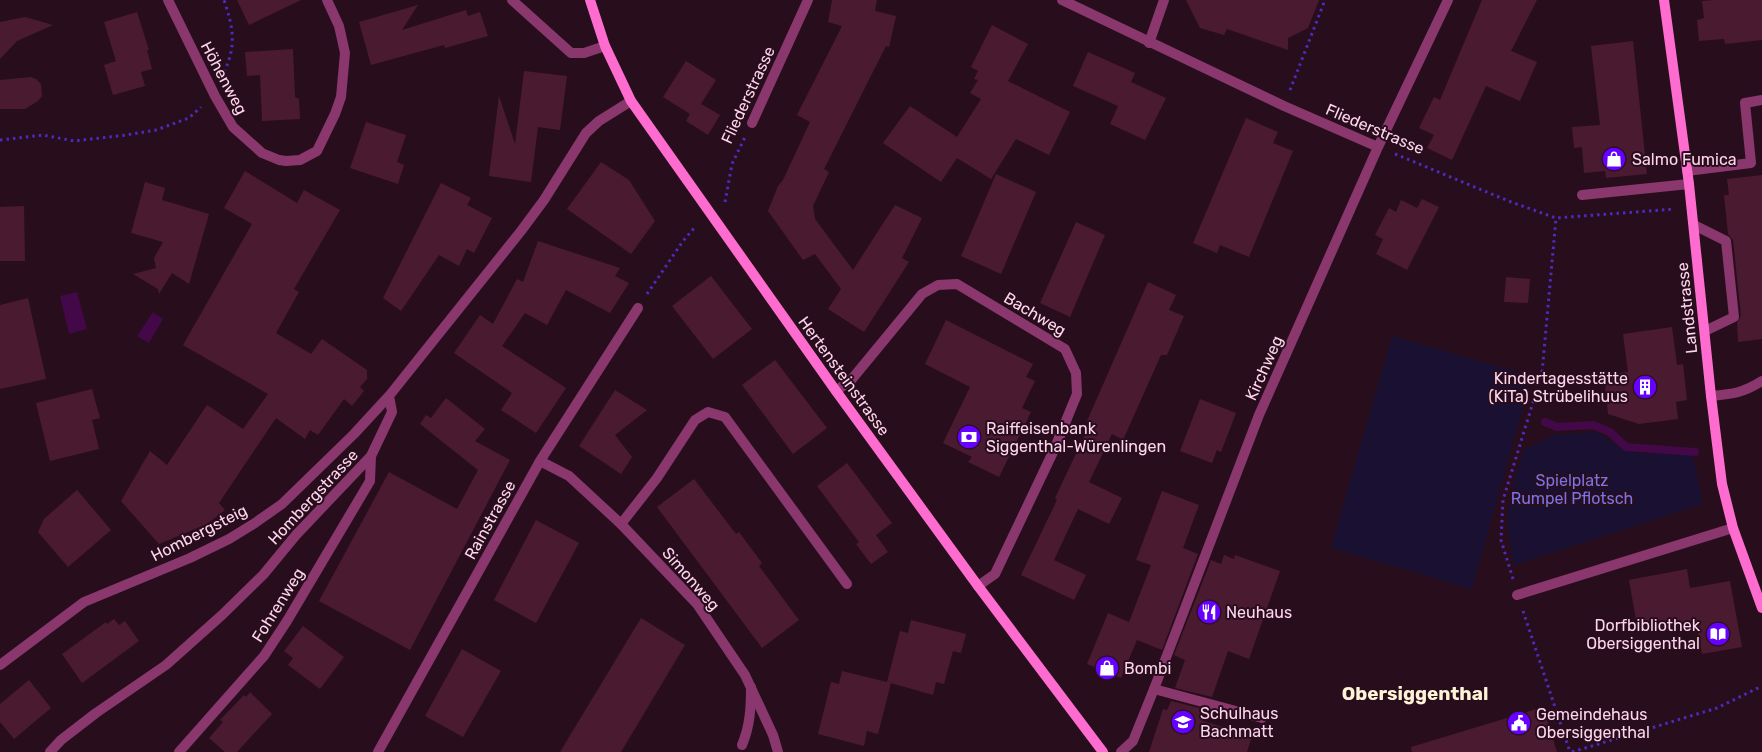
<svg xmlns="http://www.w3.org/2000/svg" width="1762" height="752" font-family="Rubik,sans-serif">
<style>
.green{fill:#1a1132}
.water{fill:#430847}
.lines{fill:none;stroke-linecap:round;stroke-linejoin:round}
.stream{stroke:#430847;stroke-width:8}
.building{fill:#4a1a31}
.path{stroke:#4e2abe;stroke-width:3;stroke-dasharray:2.5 4;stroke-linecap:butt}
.lane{stroke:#89376d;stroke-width:10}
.street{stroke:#89376d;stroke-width:10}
.secondary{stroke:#ff6ccf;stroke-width:10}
.labels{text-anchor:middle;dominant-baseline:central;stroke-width:4;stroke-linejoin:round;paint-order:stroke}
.street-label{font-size:16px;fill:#ffd5ee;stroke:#280e1c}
.poi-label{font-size:16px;fill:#ffd5ee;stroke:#280e1c;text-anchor:start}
.park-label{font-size:16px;fill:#7a74e9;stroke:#280e1c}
.quarter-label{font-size:19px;font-weight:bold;fill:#fff2d7;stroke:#280e1c}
</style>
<rect width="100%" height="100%" fill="#280e1c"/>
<path class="green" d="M 1392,336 L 1532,376 L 1472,589 L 1331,548 Z
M 1598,432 L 1625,451 L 1649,454 L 1692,452 L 1703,504 L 1514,565 L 1507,524 L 1510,496 L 1523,450 L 1553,435 Z"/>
<path class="water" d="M 77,292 L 87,329 L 69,334 L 60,296 Z
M 153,312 L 163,319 L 149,343 L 137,336 Z"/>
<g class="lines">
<path class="stream" d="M 1545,422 L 1557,427 L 1593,425 L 1610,432 L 1626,447 L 1695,452"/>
</g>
<path class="building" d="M 237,0 L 301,0 L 249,25 Z
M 832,0 L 877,0 L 875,11 L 896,16 L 889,47 L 886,46 L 824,169 L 829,172 L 813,206 L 815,219 L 853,270 L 895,205 L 922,218 L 902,258 L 909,262 L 864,332 L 828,309 L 841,289 L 815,254 L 803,260 L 768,211 L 778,186 L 783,180 L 810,122 L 797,115 L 842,26 L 828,22 Z
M 1186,0 L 1319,0 L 1308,28 L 1288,38 L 1288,50 L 1227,29 L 1224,35 L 1200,28 Z
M 1482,0 L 1537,0 L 1511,51 L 1537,62 L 1520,101 L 1486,86 L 1452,160 L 1427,148 L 1434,135 L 1419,128 L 1434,97 L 1440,100 Z
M 1715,0 L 1762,0 L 1762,40 L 1725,44 L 1724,39 L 1699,41 L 1697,20 L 1704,18 L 1702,1 Z
M 418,5 L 402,30 L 466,10 L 468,16 L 480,12 L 488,36 L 445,48 L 444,45 L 371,65 L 359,22 Z
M 137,12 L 149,50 L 147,50 L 152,69 L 141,72 L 145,86 L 113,95 L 104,65 L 116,61 L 104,22 Z
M 25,17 L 53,25 L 17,41 L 0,59 L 0,22 Z
M 992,25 L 1028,44 L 1008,81 L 1070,112 L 1049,155 L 1016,139 L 991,179 L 957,158 L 941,182 L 883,143 L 910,106 L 957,137 L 981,99 L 970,93 L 978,80 L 974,79 L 978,71 L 971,67 Z
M 1633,41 L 1647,174 L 1606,178 L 1605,171 L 1584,173 L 1582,147 L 1574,148 L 1572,127 L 1600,125 L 1591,46 Z
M 293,49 L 295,97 L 299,99 L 300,119 L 262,121 L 260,75 L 247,76 L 245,52 Z
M 1088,52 L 1135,73 L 1131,82 L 1166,98 L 1145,140 L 1110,124 L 1118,106 L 1073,86 Z
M 686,61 L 716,80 L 701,104 L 720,115 L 708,135 L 686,121 L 690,114 L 663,97 Z
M 524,71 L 567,76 L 560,130 L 538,127 L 531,182 L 489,176 L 499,96 L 515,144 Z
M 31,77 L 36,79 L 41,84 L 42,96 L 38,101 L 25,109 L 0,109 L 0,80 Z
M 1246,118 L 1278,132 L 1273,143 L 1293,151 L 1249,257 L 1220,245 L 1217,253 L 1193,243 Z
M 366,122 L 406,135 L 397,162 L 404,165 L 398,184 L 350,168 Z
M 601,162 L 629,180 L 655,221 L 631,254 L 567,209 Z
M 245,171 L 297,203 L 304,190 L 340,210 L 294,289 L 299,292 L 276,333 L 311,354 L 322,339 L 367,370 L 367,379 L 360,387 L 364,391 L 352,406 L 344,399 L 318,435 L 310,430 L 305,439 L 276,418 L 219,503 L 225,510 L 207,524 L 159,544 L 121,501 L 150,451 L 167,465 L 207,405 L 243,429 L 268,394 L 183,345 L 252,224 L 224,208 Z
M 996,174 L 1036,192 L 1001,274 L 961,256 Z
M 1762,175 L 1762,339 L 1738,342 L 1737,323 L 1741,316 L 1733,240 L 1728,234 L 1724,195 L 1729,195 L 1727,179 Z
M 145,182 L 165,188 L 162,200 L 209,214 L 189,284 L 172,273 L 159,294 L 158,289 L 133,274 L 156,268 L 154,258 L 163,242 L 131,233 Z
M 441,183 L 471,198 L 467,205 L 492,218 L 474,253 L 467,249 L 459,266 L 439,255 L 401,311 L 383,298 Z
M 1422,199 L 1439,207 L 1407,270 L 1376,254 L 1383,239 L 1375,235 L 1389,208 L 1396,212 L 1401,200 L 1417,208 Z
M 24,206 L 25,261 L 0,261 L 0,207 Z
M 1076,222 L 1105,235 L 1070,317 L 1040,303 Z
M 538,241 L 620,268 L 615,276 L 629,283 L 610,313 L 566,290 L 547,325 L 525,313 L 502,346 L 566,388 L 536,433 L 501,410 L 512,393 L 454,353 L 480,315 L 493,324 L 517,279 L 523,282 Z
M 711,276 L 752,329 L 713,359 L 672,306 Z
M 1506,277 L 1530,279 L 1528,303 L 1504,302 Z
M 1148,282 L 1176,295 L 1169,310 L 1184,316 L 1167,355 L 1161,355 L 1123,440 L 1112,434 L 1089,482 L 1122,498 L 1109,524 L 1078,509 L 1054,560 L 1086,575 L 1074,600 L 1021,575 L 1057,500 L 1055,498 L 1091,422 L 1087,421 Z
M 28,298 L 46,379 L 0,389 L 0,305 Z
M 946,320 L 1033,364 L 1026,377 L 1035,381 L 1022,408 L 1031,412 L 999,477 L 968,462 L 972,457 L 943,443 L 970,387 L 925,364 Z
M 1672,327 L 1677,365 L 1683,364 L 1687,400 L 1676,402 L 1678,419 L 1639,424 L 1608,414 L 1604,375 L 1628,372 L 1623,334 Z
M 775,360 L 827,428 L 793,454 L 742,385 Z
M 92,389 L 100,418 L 92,420 L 99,449 L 50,461 L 36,403 Z
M 615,390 L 647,410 L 615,435 L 632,457 L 621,474 L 579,446 Z
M 446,398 L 485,429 L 475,441 L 510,460 L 410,650 L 319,601 L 389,472 L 457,509 L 478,470 L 420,424 L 426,415 L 431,418 Z
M 1200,399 L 1236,413 L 1221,452 L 1217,450 L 1212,463 L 1180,451 Z
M 847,463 L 892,523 L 876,535 L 888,552 L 871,564 L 856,544 L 859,542 L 817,486 Z
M 694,479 L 736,534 L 739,532 L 762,563 L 759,566 L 799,620 L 762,648 L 657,507 Z
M 77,490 L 111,530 L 68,567 L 38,532 L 44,519 Z
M 1162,491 L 1199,505 L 1183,548 L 1198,554 L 1162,650 L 1137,640 L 1121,678 L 1087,664 L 1108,613 L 1129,622 L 1151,565 L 1136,560 Z
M 536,520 L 579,543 L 536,623 L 494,600 Z
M 1224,555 L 1234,559 L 1235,555 L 1280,571 L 1249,659 L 1228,651 L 1212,697 L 1175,688 L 1185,660 L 1174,655 L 1211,560 L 1221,564 Z
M 1687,569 L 1690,588 L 1730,581 L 1742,647 L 1702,654 L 1696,623 L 1647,632 L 1646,624 L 1637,626 L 1629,580 Z
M 641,618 L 685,645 L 621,752 L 560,752 Z
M 114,619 L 119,625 L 125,621 L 139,641 L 82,683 L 62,654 L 106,622 L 107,624 Z
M 911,620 L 966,634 L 961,653 L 953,651 L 944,684 L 936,682 L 933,695 L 887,682 L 900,631 L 908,633 Z
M 303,626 L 344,657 L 320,689 L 288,665 L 293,658 L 284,651 Z
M 462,649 L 501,671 L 463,737 L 425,716 Z
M 842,671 L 891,683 L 878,734 L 867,731 L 864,746 L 818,734 L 831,682 L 839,684 Z
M 29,680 L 51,708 L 14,739 L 0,722 L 0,704 Z
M 250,692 L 272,714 L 237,752 L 225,752 L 209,738 L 223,722 L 220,720 L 244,695 L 246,697 Z
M 1171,701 L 1207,710 L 1203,721 L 1252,736 L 1247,752 L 1149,752 L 1163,709 L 1167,710 Z
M 1543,707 L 1557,752 L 1412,752 L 1411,747 Z"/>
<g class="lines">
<path class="path" d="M 224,72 C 237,45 233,27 224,0
M 1290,90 L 1325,0
M 0,140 L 43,135 L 74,141 L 126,135 L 156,130 L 189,118 L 201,107
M 1395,154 L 1511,202 L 1556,218 L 1674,209
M 725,202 L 732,164 L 745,137
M 647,294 L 683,241 L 695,227
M 1513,579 L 1501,540 L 1503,500 L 1542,373 L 1556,218
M 1523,611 L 1570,752
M 1572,752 L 1717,708 L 1762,686"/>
<path class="lane" d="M 1149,43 L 1164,0
M 1687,171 L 1751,163 L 1745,103 L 1762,100
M 1582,195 L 1689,184
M 1694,225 L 1726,241 L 1734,317 L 1705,331
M 621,524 L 657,478 L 695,420 L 708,412 L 725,417 L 847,584
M 1517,595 L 1733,528
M 1154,689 L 1262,718
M 742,745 C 750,726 751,708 751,687"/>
<path class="street" d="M 168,0 L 215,96 L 233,127 L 262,153 L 279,160 L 286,161 L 300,160 L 317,151 L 335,114 L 341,97 L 345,53 L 339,26 L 327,0
M 512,0 L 571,53 L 584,53 L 605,46
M 1062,0 L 1284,106 L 1378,147
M 752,123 L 808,0
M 836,391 L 852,379 L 922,294 L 938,285 L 957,284 L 1065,349 L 1076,373 L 1077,394 L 1054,450 L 995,574 L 978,586
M 1711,396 C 1733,394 1743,393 1762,381
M 540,461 L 569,476 L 621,524 L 697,604 L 745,675 L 773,735 L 778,752
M 0,665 L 84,602 L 190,558 L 229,539 L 255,523 L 282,504 L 354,434 L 389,396
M 50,752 L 61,740 L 96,713 L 166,665 L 222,615 L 263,575 L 296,535 L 371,456 L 392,412 L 389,396 L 521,231 L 544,200 L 586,133 L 599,121 L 631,101
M 179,752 L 264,656 L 287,621 L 370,481 L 371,456
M 378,752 L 540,461 L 638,308
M 1121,752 L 1133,741 L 1154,689 L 1259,415 L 1378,147 L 1448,0"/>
<path class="secondary" d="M 590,0 L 605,46 L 631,101 L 836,391 L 978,586 L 1103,752
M 1664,0 L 1689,184 L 1711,396 L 1722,484 L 1733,528 L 1762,608"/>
</g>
<defs>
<g id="shop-disc" transform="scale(1.25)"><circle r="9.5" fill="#6701ff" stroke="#280e1c"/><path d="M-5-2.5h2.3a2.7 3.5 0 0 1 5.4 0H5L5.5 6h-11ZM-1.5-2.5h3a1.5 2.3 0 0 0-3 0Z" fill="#fff"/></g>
<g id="building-disc" transform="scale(1.25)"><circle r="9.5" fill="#6701ff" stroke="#280e1c"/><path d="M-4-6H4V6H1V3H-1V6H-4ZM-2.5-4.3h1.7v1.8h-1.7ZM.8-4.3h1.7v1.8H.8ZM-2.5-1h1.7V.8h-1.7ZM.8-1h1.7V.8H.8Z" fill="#fff"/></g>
<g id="bank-disc" transform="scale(1.25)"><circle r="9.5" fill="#6701ff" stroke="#280e1c"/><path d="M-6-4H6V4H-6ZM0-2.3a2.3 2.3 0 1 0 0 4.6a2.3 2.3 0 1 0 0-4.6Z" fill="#fff"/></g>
<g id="restaurant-disc" transform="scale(1.25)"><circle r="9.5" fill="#6701ff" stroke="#280e1c"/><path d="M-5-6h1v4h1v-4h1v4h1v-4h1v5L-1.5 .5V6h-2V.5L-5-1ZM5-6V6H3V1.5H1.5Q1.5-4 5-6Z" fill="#fff"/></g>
<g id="library-disc" transform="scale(1.25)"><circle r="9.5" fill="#6701ff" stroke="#280e1c"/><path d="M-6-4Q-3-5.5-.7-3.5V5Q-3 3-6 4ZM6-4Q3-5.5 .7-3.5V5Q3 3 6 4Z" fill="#fff"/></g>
<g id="school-disc" transform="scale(1.25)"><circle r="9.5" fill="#6701ff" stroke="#280e1c"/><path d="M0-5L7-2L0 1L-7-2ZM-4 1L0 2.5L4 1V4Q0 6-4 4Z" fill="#fff"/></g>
<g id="civic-disc" transform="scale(1.25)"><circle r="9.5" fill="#6701ff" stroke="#280e1c"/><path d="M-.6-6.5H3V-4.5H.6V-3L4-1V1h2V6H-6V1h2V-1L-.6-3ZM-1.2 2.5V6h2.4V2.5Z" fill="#fff"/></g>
</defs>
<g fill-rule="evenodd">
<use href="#shop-disc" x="1614" y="159"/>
<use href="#building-disc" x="1645" y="387"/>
<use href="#bank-disc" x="969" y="437"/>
<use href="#restaurant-disc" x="1209" y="612"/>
<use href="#library-disc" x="1718" y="634"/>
<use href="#shop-disc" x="1107" y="668"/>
<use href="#school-disc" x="1183" y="722"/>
<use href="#civic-disc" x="1519" y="723"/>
</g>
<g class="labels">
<g class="street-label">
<text transform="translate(224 78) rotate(62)">Höhenweg</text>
<text transform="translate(748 95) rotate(-65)">Fliederstrasse</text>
<text transform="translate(1375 129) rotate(23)">Fliederstrasse</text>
<text transform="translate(1687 308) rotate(-96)">Landstrasse</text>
<text transform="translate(1035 314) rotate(31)">Bachweg</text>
<text transform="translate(1264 368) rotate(-66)">Kirchweg</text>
<text transform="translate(844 376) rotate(54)">Hertensteinstrasse</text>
<text transform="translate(313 497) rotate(-47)">Hombergstrasse</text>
<text transform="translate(490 520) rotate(-61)">Rainstrasse</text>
<text transform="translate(199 533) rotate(-27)">Hombergsteig</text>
<text transform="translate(691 579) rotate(49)">Simonweg</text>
<text transform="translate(278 605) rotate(-58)">Fohrenweg</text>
</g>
<g class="poi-label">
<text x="1632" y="159">Salmo Fumica</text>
<text x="1628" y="378" text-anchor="end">Kindertagesstätte<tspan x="1628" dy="18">(KiTa) Strübelihuus</tspan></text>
<text x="986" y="428">Raiffeisenbank<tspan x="986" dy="18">Siggenthal-Würenlingen</tspan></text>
<text x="1226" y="612">Neuhaus</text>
<text x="1700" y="625" text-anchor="end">Dorfbibliothek<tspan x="1700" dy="18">Obersiggenthal</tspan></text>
<text x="1124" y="668">Bombi</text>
<text x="1200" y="713">Schulhaus<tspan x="1200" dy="18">Bachmatt</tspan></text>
<text x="1536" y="714">Gemeindehaus<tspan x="1536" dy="18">Obersiggenthal</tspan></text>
</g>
<g class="park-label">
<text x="1572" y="480">Spielplatz<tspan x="1572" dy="18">Rumpel Pflotsch</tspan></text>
</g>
<g class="quarter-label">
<text x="1415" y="693">Obersiggenthal</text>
</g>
</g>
</svg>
